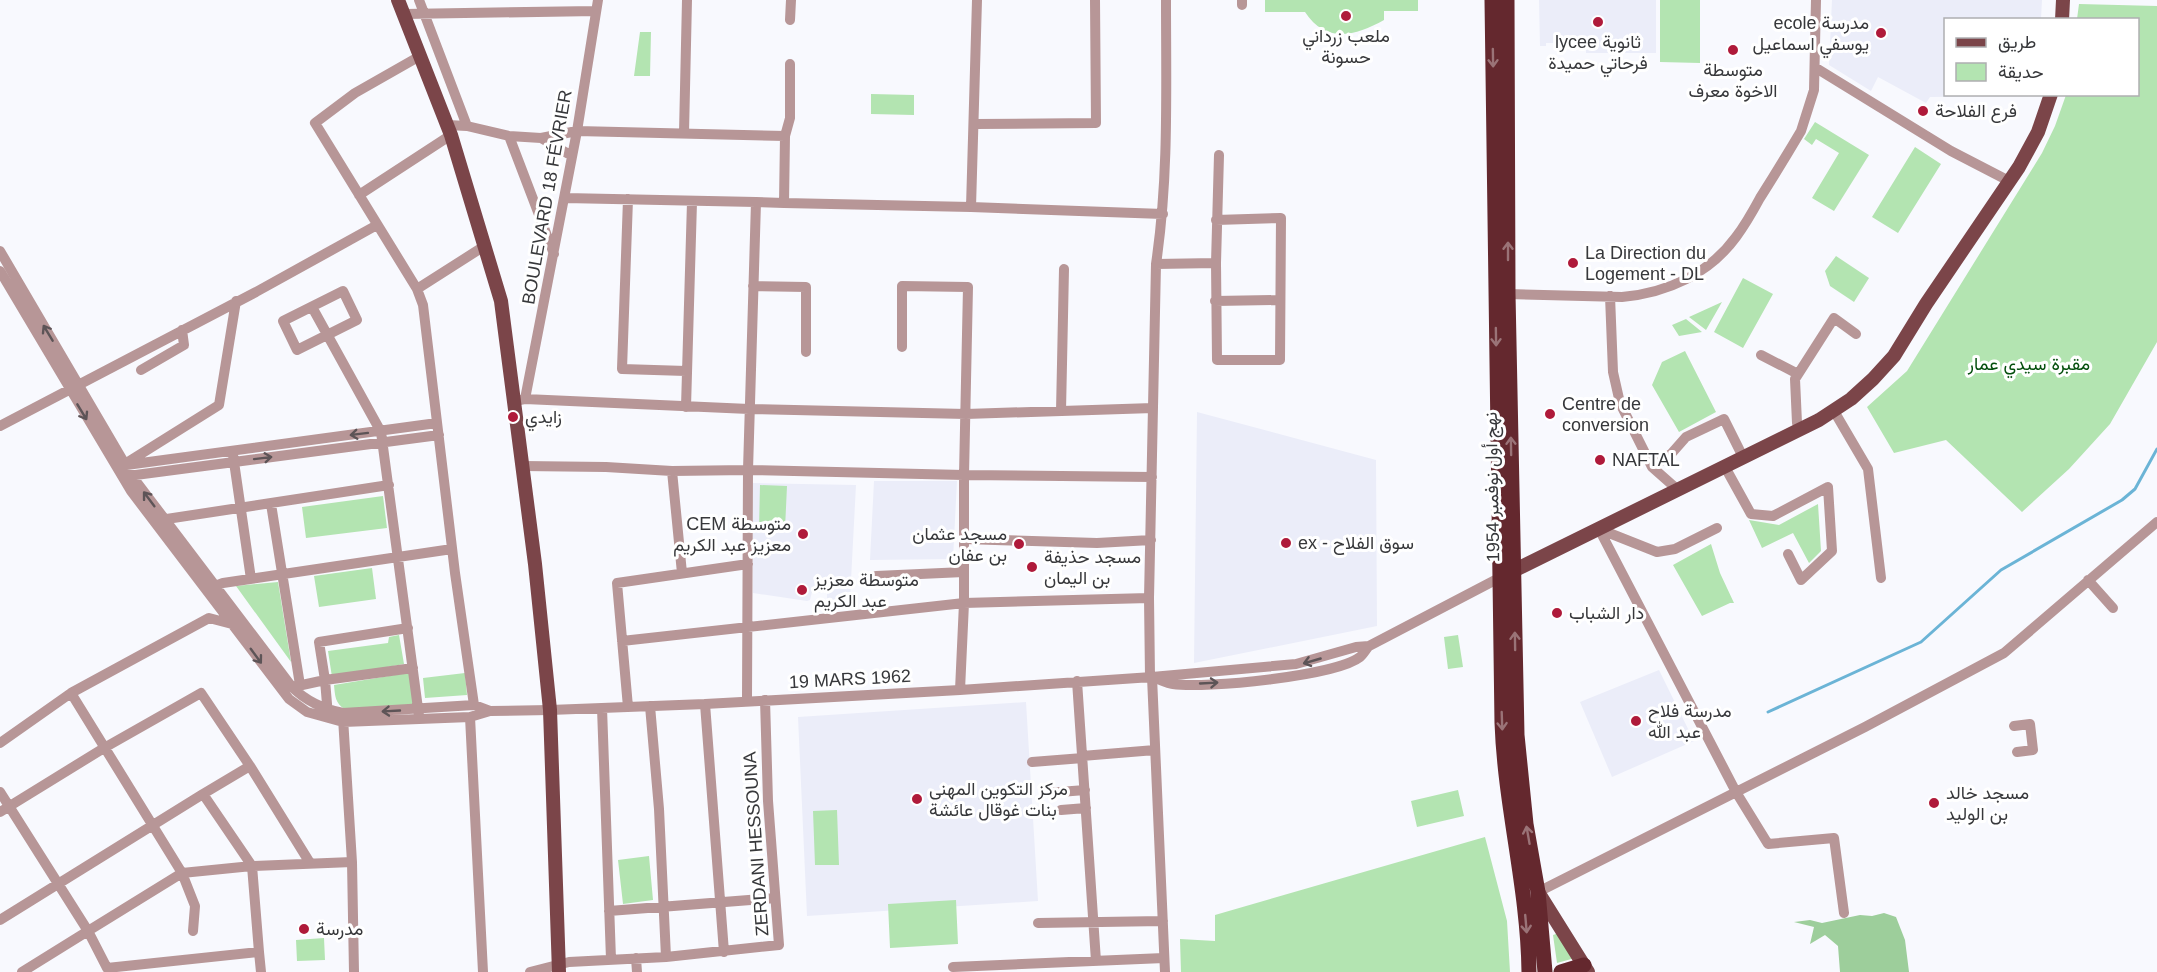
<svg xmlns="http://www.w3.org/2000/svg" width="2157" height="972" font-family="Helvetica,Vazirmatn,sans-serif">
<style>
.built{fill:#ebedf9}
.green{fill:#b3e4b1}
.forest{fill:#9dce9b}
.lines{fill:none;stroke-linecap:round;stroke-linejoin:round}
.stream{stroke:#6bb4d6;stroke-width:3}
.minor{stroke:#b79697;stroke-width:10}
.major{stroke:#7b4549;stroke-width:14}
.highway{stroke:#64282e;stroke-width:15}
.oneway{stroke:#9a7377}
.oneway2{stroke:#5d5457}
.poi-dot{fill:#af1a3a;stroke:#fff;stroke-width:2}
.labels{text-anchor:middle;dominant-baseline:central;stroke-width:6;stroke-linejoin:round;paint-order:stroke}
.poi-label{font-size:18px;fill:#37383b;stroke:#fff;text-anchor:start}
.street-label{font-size:18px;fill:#37383b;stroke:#fff}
.park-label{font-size:18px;fill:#044f0d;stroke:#fff}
</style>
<rect width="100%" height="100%" fill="#f8f9fe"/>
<path class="built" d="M 1539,0 L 1656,0 L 1656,53 L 1586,53 L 1586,43 L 1546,43 L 1546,46 L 1540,46 Z
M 1832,0 L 2042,0 L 2041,19 L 1946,20 L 1946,94 L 2034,95 L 2033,96 L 1930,97 L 1926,103 L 1878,77 L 1871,91 L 1829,65 Z
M 1197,412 L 1376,460 L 1377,626 L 1194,663 Z
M 874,481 L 957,481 L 953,559 L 870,560 Z
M 753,483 L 856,485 L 850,599 L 837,599 L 836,602 L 827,601 L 827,593 L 812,592 L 810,600 L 807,601 L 753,593 Z
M 1659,670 L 1694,741 L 1612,777 L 1580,702 Z
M 1026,702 L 1038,901 L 807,916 L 798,717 Z"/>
<path class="green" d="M 1265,0 L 1418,0 L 1418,11 L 1384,11 L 1384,20 C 1355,36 1326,44 1305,12 L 1265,12 Z
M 1660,0 L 1700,0 L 1700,63 L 1660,62 Z
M 2079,4 L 2157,6 L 2157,342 L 2110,424 L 2069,469 L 2022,512 L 1946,440 L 1894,453 L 1867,407 L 1907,371 L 2042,153 L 2055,126 L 2066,95 L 2138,94 L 2138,20 L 2077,19 Z
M 640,32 L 651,32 L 650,76 L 634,76 Z
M 871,94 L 914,95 L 914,115 L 871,114 Z
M 1815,122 L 1869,155 L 1834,211 L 1812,198 L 1839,153 L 1816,139 L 1812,145 L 1804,139 Z
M 1915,147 L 1941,164 L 1898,233 L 1872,217 Z
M 1836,256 L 1869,278 L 1854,302 L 1830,286 L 1825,271 Z
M 1743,278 L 1773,294 L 1743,348 L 1714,332 Z
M 1722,302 L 1706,330 L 1689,317 Z
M 1686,319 L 1702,332 L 1679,336 L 1672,325 Z
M 1685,351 L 1716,412 L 1679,432 L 1652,385 L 1662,362 Z
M 760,485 L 787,486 L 785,529 L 759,529 Z
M 383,496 L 387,528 L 306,538 L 302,507 Z
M 1818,504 L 1821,551 L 1809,563 L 1793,533 L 1762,548 L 1749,520 L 1779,525 Z
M 1711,544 L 1720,573 L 1734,603 L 1730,603 L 1702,616 L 1673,565 Z
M 372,568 L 376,599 L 319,607 L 314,576 Z
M 278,582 L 291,662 L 236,586 Z
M 399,635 L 404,664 L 332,677 L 328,651 L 388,643 L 389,637 Z
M 1458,635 L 1463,667 L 1448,669 L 1444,637 Z
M 413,672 L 417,705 L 345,709 C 335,704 335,695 334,685 Z
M 465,673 L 467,695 L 425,698 L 423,678 Z
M 1458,790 L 1464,816 L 1417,827 L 1411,801 Z
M 837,810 L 839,865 L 815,865 L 813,811 Z
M 1485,837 L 1507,921 L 1510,972 L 1181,972 L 1180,939 L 1215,941 L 1215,915 Z
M 649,856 L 653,900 L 623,904 L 618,860 Z
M 956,900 L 958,944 L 890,948 L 888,904 Z
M 1559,933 L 1575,958 L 1557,963 L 1553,935 Z
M 324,938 L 325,960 L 297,961 L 296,940 Z"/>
<path class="forest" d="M 1884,913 L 1896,917 L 1905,940 L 1909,972 L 1840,972 L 1838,946 L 1825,935 L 1810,944 L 1814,927 L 1794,922 L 1810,920 L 1822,923 L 1860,915 L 1872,916 Z"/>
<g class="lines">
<path class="stream" d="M 1768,712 L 1921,642 L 2001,570 L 2122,500 L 2135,489 L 2157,449"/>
<path class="minor" d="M 419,0 L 467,126
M 1242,5 L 1242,0
M 404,14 L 596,11
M 790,20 L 791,0
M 420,56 L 355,93 L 315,123 L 417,289 L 423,305 L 455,573 L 474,705
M 1816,68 L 1951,151 L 2009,181
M 975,124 L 1096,123 L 1095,0
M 447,125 L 467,126 L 509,136 L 541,138 L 572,156
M 684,133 L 687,0
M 509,136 L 554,254
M 785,136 L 790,118 L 790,64
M 541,138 L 577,131 L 785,136 L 784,203 L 756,202
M 359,195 L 451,135
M 565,198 L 756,202 L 748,470 L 747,701
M 628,199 L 622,369 L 686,371
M 784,203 L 971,207 L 977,0
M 971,207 L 1163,214
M 0,251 L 132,476 L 292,687 C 307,702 323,709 343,713 L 474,705 L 490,711 L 550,710 L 705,704 L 960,690 L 1152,677 L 1296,664 L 1356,647 L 1369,646
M 1216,263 L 1217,360 L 1280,360 L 1281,218 L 1216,220
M 1156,264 L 1216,263 L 1219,155
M 0,271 L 131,491 L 289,699 L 307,712 L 343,722 L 470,717 L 490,711
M 753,286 L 806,287 L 806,352
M 417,289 L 486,245
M 343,291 L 357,320 L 297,350 L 283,321 Z
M 1508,294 L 1622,297 C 1667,293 1709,274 1736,237 C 1745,225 1753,211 1760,198 C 1774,176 1788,153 1801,131 L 1814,90 L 1816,0
M 1610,296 L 1613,372 L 1620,403 L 1652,467 L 1678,490
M 1215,301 L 1280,300
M 312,307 L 381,432 L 419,716
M 902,347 L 902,286 L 968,287 L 964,475 L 1152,477
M 1761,355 L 1798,374
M 141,370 L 184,345 L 182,330
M 525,399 L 577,131 L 598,0
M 514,401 L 525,399 L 749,409 L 966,414 L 1153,408
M 686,407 L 692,202
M 1061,411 L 1064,269
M 1834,411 L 1868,469 L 1881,578
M 1797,423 L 1795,379 L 1834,318 L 1856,334
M 0,426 L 256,292 L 377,225
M 233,455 L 251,579
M 128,462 L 219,405 L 236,301
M 119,466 L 437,423
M 523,466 L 606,467 L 672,471 L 748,470 L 964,475 L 964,603 L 960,690
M 1652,467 L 1671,454 L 1686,437 L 1724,419 L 1743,457
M 1725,467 L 1751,514 L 1773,516 L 1828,487 L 1832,551 L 1801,580 L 1788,554
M 672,471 L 682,573
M 128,476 L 439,435
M 271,504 L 300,685
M 160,520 L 389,485
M 1599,529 L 1736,792 L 1768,844 L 1834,838 L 1844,913
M 1599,529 L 1657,552 L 1675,549 L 1717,528
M 964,539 L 1097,543 L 1151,540
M 876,576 L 964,572
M 2088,580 L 2113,608
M 210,588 L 223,583 L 452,549
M 622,641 L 964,603 L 1149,598
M 1150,677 L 1149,598 L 1156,264 C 1169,176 1166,88 1166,0
M 1152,677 L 1165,972
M 1155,678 C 1161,680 1167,683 1173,684 C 1204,689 1336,676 1360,657 C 1363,655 1366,649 1369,646 L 1503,576
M 1077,681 L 1096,961
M 293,687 L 325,680 L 319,642 L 408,628
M 71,693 L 182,873 L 88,931 L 107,968 L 259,952 L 261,972
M 705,704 L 724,952
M 650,706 L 659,809 L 666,957
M 628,707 L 617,583 L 748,564
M 602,708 L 611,959
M 328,716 L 325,680 L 413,668
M 470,717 L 483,972
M 343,718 L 352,862 L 354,972
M 2014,726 L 2030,724 L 2033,750 L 2017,752
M 0,743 L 71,693 L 209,618 L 232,624
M 1082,756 L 1155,750
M 1032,762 L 1083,758
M 0,792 L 88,931 L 22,972
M 1047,793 L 1085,790
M 1061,810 L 1086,808
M 0,812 L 104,748 L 201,693 L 250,766
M 310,863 L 250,766 L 203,794 L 252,866 L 352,862
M 1538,892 L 1865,727 L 2004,653 L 2157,522
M 609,911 L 775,898
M 0,920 L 203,794
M 1038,923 L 1163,921
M 193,931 L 195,906 L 182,873 L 252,866 L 259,952
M 636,958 L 637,972
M 953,967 L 1164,958
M 530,972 L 569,962 L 666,957 L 779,945 L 768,801 L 765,700"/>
<path class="major" d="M 398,0 L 451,135 L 501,301 L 535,564 L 550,710 L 559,972
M 2062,20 L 2063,0
M 1513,571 L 1819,420 L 1851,399 L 1873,379 L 1894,356 L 1926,304 L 2019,167 L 2038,132 L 2051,94
M 1538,892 L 1588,972"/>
<path class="highway" d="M 1492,0 L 1502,723 C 1505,807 1528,888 1529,972
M 1507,0 L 1508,294 L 1517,735 L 1526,824 L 1538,892 L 1545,972
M 1561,972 L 1584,965"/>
</g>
<defs><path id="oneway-shaft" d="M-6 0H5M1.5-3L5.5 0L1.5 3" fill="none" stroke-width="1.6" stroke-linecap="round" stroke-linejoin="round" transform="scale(1.5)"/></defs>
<g class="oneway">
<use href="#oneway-shaft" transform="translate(1493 58) rotate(89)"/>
<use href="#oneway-shaft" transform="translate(1508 251) rotate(-90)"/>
<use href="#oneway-shaft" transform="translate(1496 337) rotate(89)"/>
<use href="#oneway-shaft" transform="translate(1511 446) rotate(-91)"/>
<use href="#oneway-shaft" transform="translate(1515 641) rotate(-91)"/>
<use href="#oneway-shaft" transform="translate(1502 721) rotate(88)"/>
<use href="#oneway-shaft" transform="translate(1528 835) rotate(-100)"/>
<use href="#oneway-shaft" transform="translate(1526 924) rotate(85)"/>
</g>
<g class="oneway2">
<use href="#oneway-shaft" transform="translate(48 333) rotate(-121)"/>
<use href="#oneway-shaft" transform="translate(82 412) rotate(59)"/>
<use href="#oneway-shaft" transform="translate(359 434) rotate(173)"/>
<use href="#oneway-shaft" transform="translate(263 458) rotate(-7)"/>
<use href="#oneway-shaft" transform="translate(149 499) rotate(-127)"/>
<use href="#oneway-shaft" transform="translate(256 656) rotate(54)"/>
<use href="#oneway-shaft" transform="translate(1312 661) rotate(164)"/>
<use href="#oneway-shaft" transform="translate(1209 683) rotate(-3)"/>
<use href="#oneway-shaft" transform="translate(391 711) rotate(177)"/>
</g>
<g class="poi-dot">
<circle cx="1346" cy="16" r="6"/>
<circle cx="1598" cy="22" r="6"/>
<circle cx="1881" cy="33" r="6"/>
<circle cx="1733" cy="50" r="6"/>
<circle cx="1923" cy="111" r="6"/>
<circle cx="1573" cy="263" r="6"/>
<circle cx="1550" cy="414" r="6"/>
<circle cx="513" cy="417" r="6"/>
<circle cx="1600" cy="460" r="6"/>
<circle cx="803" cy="534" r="6"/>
<circle cx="1286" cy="543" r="6"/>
<circle cx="1019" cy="544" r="6"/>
<circle cx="1032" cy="567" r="6"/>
<circle cx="802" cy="590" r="6"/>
<circle cx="1557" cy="613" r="6"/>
<circle cx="1636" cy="721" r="6"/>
<circle cx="917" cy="799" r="6"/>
<circle cx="1934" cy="803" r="6"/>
<circle cx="304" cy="929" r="6"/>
</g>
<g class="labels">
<g class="poi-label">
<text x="1869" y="23" text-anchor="end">ecole مدرسة<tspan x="1869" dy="21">يوسفي اسماعيل</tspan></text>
<text x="1346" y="36" text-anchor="middle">ملعب زرداني<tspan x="1346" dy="21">حسونة</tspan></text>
<text x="1598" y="42" text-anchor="middle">lycee ثانوية<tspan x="1598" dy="21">فرحاتي حميدة</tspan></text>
<text x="1733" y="70" text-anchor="middle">متوسطة<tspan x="1733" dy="21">الاخوة معرف</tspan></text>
<text x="1935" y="111">فرع الفلاحة</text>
<text x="1585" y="253">La Direction du<tspan x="1585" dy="21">Logement - DL</tspan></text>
<text x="1562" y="404">Centre de<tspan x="1562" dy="21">conversion</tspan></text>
<text x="525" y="417">زايدي</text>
<text x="1612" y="460">NAFTAL</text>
<text x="791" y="524" text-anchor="end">CEM متوسطة<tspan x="791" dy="21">معزيز عبد الكريم</tspan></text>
<text x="1007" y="534" text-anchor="end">مسجد عثمان<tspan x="1007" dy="21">بن عفان</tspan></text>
<text x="1298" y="543">ex - سوق الفلاح</text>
<text x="1044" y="557">مسجد حذيفة<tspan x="1044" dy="21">بن اليمان</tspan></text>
<text x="814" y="580">متوسطة معزيز<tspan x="814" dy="21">عبد الكريم</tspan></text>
<text x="1569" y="613">دار الشباب</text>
<text x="1648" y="711">مدرسة فلاح<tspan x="1648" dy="21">عبد الله</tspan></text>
<text x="929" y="789">مركز التكوين المهني<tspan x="929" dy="21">بنات غوقال عائشة</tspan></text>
<text x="1946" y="793">مسجد خالد<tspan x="1946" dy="21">بن الوليد</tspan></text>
<text x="316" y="929">مدرسة</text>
</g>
<g class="street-label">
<text transform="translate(547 197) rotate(-80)">BOULEVARD 18 FÉVRIER</text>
<text transform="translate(1492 487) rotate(-91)">نهج أول نوفمبر 1954</text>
<text transform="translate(850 679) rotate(-3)">19 MARS 1962</text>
<text transform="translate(756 844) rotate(-94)">ZERDANI HESSOUNA</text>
</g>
<g class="park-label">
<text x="2029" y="364">مقبرة سيدي عمار</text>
</g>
</g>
<rect x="1944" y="18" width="195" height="78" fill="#ffffff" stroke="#afafb1" stroke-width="1.5"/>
<rect x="1956" y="38" width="30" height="9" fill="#7b4549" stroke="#afafb1" stroke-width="1.5"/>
<text x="1998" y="48" font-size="18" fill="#37383b">طريق</text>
<rect x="1956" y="63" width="30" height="18" fill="#b3e4b1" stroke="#afafb1" stroke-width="1.5"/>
<text x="1998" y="78" font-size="18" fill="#37383b">حديقة</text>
</svg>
